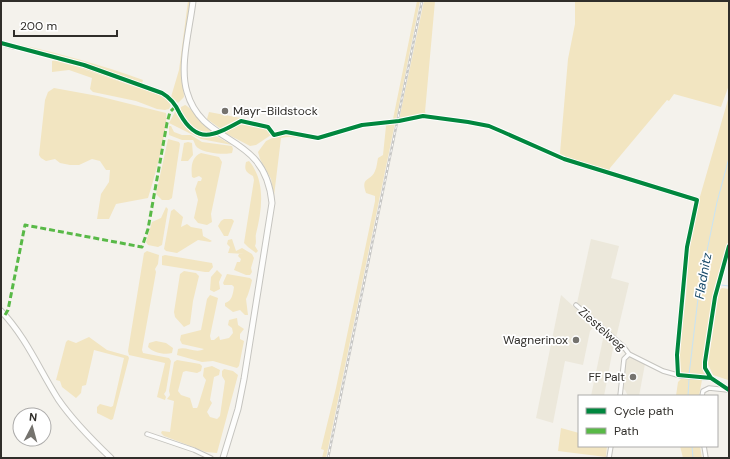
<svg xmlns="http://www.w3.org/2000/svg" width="730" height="459" font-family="'DM Sans',sans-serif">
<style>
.built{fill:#ece8db}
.green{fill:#f2e5c1}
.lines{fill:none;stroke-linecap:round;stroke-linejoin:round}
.stream{stroke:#c8e3f4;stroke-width:1}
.minor-casing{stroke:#c5c4bf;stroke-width:5.5}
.secondary-casing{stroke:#c5c4bf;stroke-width:7}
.minor{stroke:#fdfdfc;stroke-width:3.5}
.secondary{stroke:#fdfdfc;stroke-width:5}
.rail-casing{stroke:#c7c7c5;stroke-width:2.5}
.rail{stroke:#fff;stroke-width:1;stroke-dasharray:3;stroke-linecap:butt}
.quiet{stroke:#58b947;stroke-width:3;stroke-dasharray:6 3;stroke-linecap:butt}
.cycleway-casing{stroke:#fff;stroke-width:6}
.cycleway{stroke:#00873e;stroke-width:4}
.poi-dot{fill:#75736e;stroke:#fff;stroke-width:1.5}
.labels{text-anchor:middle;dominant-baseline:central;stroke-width:3.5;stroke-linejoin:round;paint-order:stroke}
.poi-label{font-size:12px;fill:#302e2a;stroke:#fff;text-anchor:end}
.street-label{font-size:12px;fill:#302e2a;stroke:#fff}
.water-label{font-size:13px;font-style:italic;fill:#1a4c6b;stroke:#fff}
</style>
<rect width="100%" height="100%" fill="#f4f2ec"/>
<path class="built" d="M 591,239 L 619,246 L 611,278 L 629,283 L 616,338 L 577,303 Z
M 561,295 L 596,327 L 594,327 L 590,331 L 583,365 L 565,361 L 553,423 L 536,418 Z
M 604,334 L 614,343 L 604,396 L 591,396 Z
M 629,356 L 645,364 L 639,396 L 628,396 L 625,390 L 623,389 L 624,366 Z"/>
<path class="green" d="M 188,1 L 190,1 L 182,69 L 184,97 L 178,103 L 171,97 L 179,70 Z
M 417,1 L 420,1 L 396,120 L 375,121 L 393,119 Z
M 424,1 L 435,1 L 425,112 L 428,116 L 416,116 L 399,120 Z
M 575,1 L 729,1 L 729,85 L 721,107 L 674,94 L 669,101 L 667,100 L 610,168 L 609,171 L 561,157 L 560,153 L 568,59 L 575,24 Z
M 16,44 C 59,53 102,65 143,80 L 142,83 L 84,64 L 15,46 Z
M 47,57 L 125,80 L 165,96 Z
M 56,60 L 163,96 L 171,105 L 169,109 L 165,110 L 157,109 L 136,101 L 93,92 L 90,89 L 92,78 L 69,70 L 52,72 L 52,61 Z
M 54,88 L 98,96 L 166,113 C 169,125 153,184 148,198 L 116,204 L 109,219 L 97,219 L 101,194 L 109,182 L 110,170 L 106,170 L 100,161 L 92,159 L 79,165 L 70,165 L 60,163 L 55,159 L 46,161 L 41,158 L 39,155 L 45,100 L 48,92 Z
M 729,96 L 729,238 L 725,260 L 715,287 L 703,372 L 708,376 L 682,374 L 679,368 L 680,342 L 686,296 L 689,247 L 699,200 Z
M 185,105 C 191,107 205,126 213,132 C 200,141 179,120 181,107 Z
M 176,110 L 187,128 L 196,134 L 204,136 L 216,136 L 232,145 L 201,139 L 169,123 Z
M 209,112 L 241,118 L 246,119 L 240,120 L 221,129 L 207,119 Z
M 241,122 L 267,128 L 271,135 L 256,145 L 250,146 L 225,133 L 229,129 Z
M 395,123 L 326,458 L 322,458 L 324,450 L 321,449 L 336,388 L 375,201 L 375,196 L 366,193 C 360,176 371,182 375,171 C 377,167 377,162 378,158 L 383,155 L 386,126 L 384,124 Z
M 169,126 L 171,126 L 174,132 L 182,135 L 191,135 L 202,142 L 232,146 L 233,149 L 232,153 C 225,155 204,153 198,148 C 195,146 195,143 193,140 L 182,140 L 169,135 Z
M 281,134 C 296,133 310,141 326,139 C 310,143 296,134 281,138 L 274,196 L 271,179 L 260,159 L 258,152 L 266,141 Z
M 168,139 L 179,142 L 180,144 L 172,198 L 169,200 L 162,200 L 156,194 Z
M 188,142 L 192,143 L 193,155 L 188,161 L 181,161 L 184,143 Z
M 201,153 L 219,157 L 222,162 L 211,214 L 212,222 L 207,225 L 198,223 L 194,218 L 198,200 L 195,189 L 198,181 L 201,181 L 202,178 L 199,176 L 194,178 L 192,177 C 191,168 191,157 201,153 Z
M 249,161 C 266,181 262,210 256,234 C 255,238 257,241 255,246 L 258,251 L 256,253 L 248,247 L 244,243 L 254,180 L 253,176 C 246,172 244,170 246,162 Z
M 166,207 L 168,209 L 162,245 L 158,247 L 148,245 L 146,242 L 152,222 L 161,218 Z
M 174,209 L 183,217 L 181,227 L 187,224 L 191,227 L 202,229 L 203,236 L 212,241 L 210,242 L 198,240 L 177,253 L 166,251 L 164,249 L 171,211 Z
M 224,219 L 232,219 L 234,221 L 228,236 L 224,236 L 218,226 L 221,221 Z
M 232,239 L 236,251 L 242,248 L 252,254 L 254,258 L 251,268 L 252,272 L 250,275 L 246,275 L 234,270 L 237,262 L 240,262 L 241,259 L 238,256 L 239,254 L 244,254 L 228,253 L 230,247 L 227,244 L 228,240 Z
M 147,251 L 159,255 L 158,264 L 155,269 L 156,272 L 142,350 L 143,353 L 169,358 L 171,361 L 166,391 L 164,394 L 166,397 L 165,400 L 157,397 L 165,363 L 129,355 L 128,351 L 144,253 Z
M 165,255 L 212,263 L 213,267 L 209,272 L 205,272 L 162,265 L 162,256 Z
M 217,270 L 222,275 L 219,282 L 220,289 L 214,292 L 210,290 L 211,277 Z
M 184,271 L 196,273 L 199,276 L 193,301 L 190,324 L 184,327 L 175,317 L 174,312 L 180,274 Z
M 227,274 L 250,278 L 252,280 C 251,285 248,296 246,299 L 248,315 L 245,315 L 240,310 L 233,312 L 225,306 L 225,303 C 232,301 233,294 234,287 L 232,285 L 224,285 L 223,283 Z
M 722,288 L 729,289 L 728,380 L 713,375 L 708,364 L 719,290 Z
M 210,295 L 218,298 L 210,336 L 211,340 L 214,340 L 219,336 L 220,340 L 229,338 L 233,333 L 232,328 L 228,325 L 229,320 L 237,318 L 238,325 L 244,329 L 240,334 L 240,339 L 244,341 L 239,366 L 237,368 L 213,361 L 202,362 L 177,355 L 178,349 C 186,346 196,354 204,349 L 182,344 L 180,340 L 181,335 L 201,330 L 207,299 Z
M 89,337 L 107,350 L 128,356 L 129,358 L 113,419 L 111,420 L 97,413 L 97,407 L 100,404 L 111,407 L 113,406 L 124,358 L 94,350 L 86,385 L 82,386 L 81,393 L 76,398 L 62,387 L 60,381 L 56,380 L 66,342 L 68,340 L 76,343 Z
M 156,341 L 166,343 L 173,348 L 172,353 C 165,355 153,353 148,347 L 149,343 Z
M 177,360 L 200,364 L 202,366 L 201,371 L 197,373 L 186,371 L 183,372 L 178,391 L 181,395 L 190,398 L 193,408 L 197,408 L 198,406 L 206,380 L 203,376 L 204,368 L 212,366 L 220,370 L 219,375 L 214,377 L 210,400 L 212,403 L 207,412 L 210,417 L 217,419 L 220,416 L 225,381 L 222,376 L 222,371 L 224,369 L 233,371 L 238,375 L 217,453 L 206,452 L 164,436 L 161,433 L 162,431 L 170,432 L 174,401 L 167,399 L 170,395 L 169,391 L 174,362 Z
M 682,378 L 702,380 L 699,396 L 676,396 L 678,382 Z
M 561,428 L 579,433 L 579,446 L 607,446 L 606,457 L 558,451 Z
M 680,446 L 700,446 L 702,458 L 683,458 Z"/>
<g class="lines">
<path class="stream" d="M 721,285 L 729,286
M 689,375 L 699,290 L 717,202 L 729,158
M 688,396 L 689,379
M 692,446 L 693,458"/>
<g class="minor-casing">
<path id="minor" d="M 1,43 L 14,47
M 576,305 L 623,346 L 629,354
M 629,354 L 663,371 L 681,376 L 711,378 L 729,390
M 620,396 L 624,359 L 629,354
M 702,396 L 703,391 L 709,388 L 728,390
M 147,434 L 194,450 L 211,458
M 704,446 L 706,458
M 609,458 L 611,446"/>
</g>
<g class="secondary-casing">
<path id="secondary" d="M 193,1 C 190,28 179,66 187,92 C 203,148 265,131 272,203 L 244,379 L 238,409 L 223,458
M 1,311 C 26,337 39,369 58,399 C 73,421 92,440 111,458"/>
</g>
<use href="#minor" class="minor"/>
<use href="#secondary" class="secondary"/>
<g class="rail-casing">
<path id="rail" d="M 328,458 L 422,1"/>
</g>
<use href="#rail" class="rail"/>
<path class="quiet" d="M 5,315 L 8,310 L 25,225 L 142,247 L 148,229 L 167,123 L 170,112 L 176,106 L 175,104"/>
<g class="cycleway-casing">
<path id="cycleway" d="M 1,43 L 84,65 L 162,93 C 171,98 176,105 180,114 C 198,146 215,135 241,121 L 268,127 L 274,135 L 286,132 L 318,138 L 362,125 L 399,121 L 423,116 L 468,122 L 489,126 L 503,132 L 564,159 L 697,200 L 687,247 L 677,355 L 678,375 L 711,378 L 729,390
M 711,378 L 705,368 L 705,362 L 715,297 L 729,246"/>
</g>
<use href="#cycleway" class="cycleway"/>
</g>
<g class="poi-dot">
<circle cx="225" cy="111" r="4"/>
<circle cx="576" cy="340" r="4"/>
<circle cx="633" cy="377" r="4"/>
</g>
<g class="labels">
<g class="poi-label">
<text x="233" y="111" text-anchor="start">Mayr-Bildstock</text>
<text x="568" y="340">Wagnerinox</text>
<text x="625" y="377">FF Palt</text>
</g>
<g class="street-label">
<text transform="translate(602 329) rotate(42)">Ziestelweg</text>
</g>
<g class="water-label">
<text transform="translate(703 276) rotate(-80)">Fladnitz</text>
</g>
</g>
<rect width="730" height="459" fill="none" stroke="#302e2a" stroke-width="4"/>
<rect x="578" y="395" width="140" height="52" fill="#ffffff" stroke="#acabaa"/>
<rect x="586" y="408" width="20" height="6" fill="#00873e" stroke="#acabaa"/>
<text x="614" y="415" font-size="12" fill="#302e2a">Cycle path</text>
<rect x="586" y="428" width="20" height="6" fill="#58b947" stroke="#acabaa"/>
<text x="614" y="435" font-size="12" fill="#302e2a">Path</text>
<g transform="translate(32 427) rotate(6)"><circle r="19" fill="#ffffff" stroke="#acabaa"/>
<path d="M0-3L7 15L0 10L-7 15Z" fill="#75736e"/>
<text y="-6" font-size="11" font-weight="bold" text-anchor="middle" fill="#302e2a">N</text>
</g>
<path d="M14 30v6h103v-6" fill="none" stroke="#302e2a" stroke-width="2"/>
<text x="20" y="30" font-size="12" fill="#302e2a" stroke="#ffffff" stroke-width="3" paint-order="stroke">200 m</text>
</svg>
